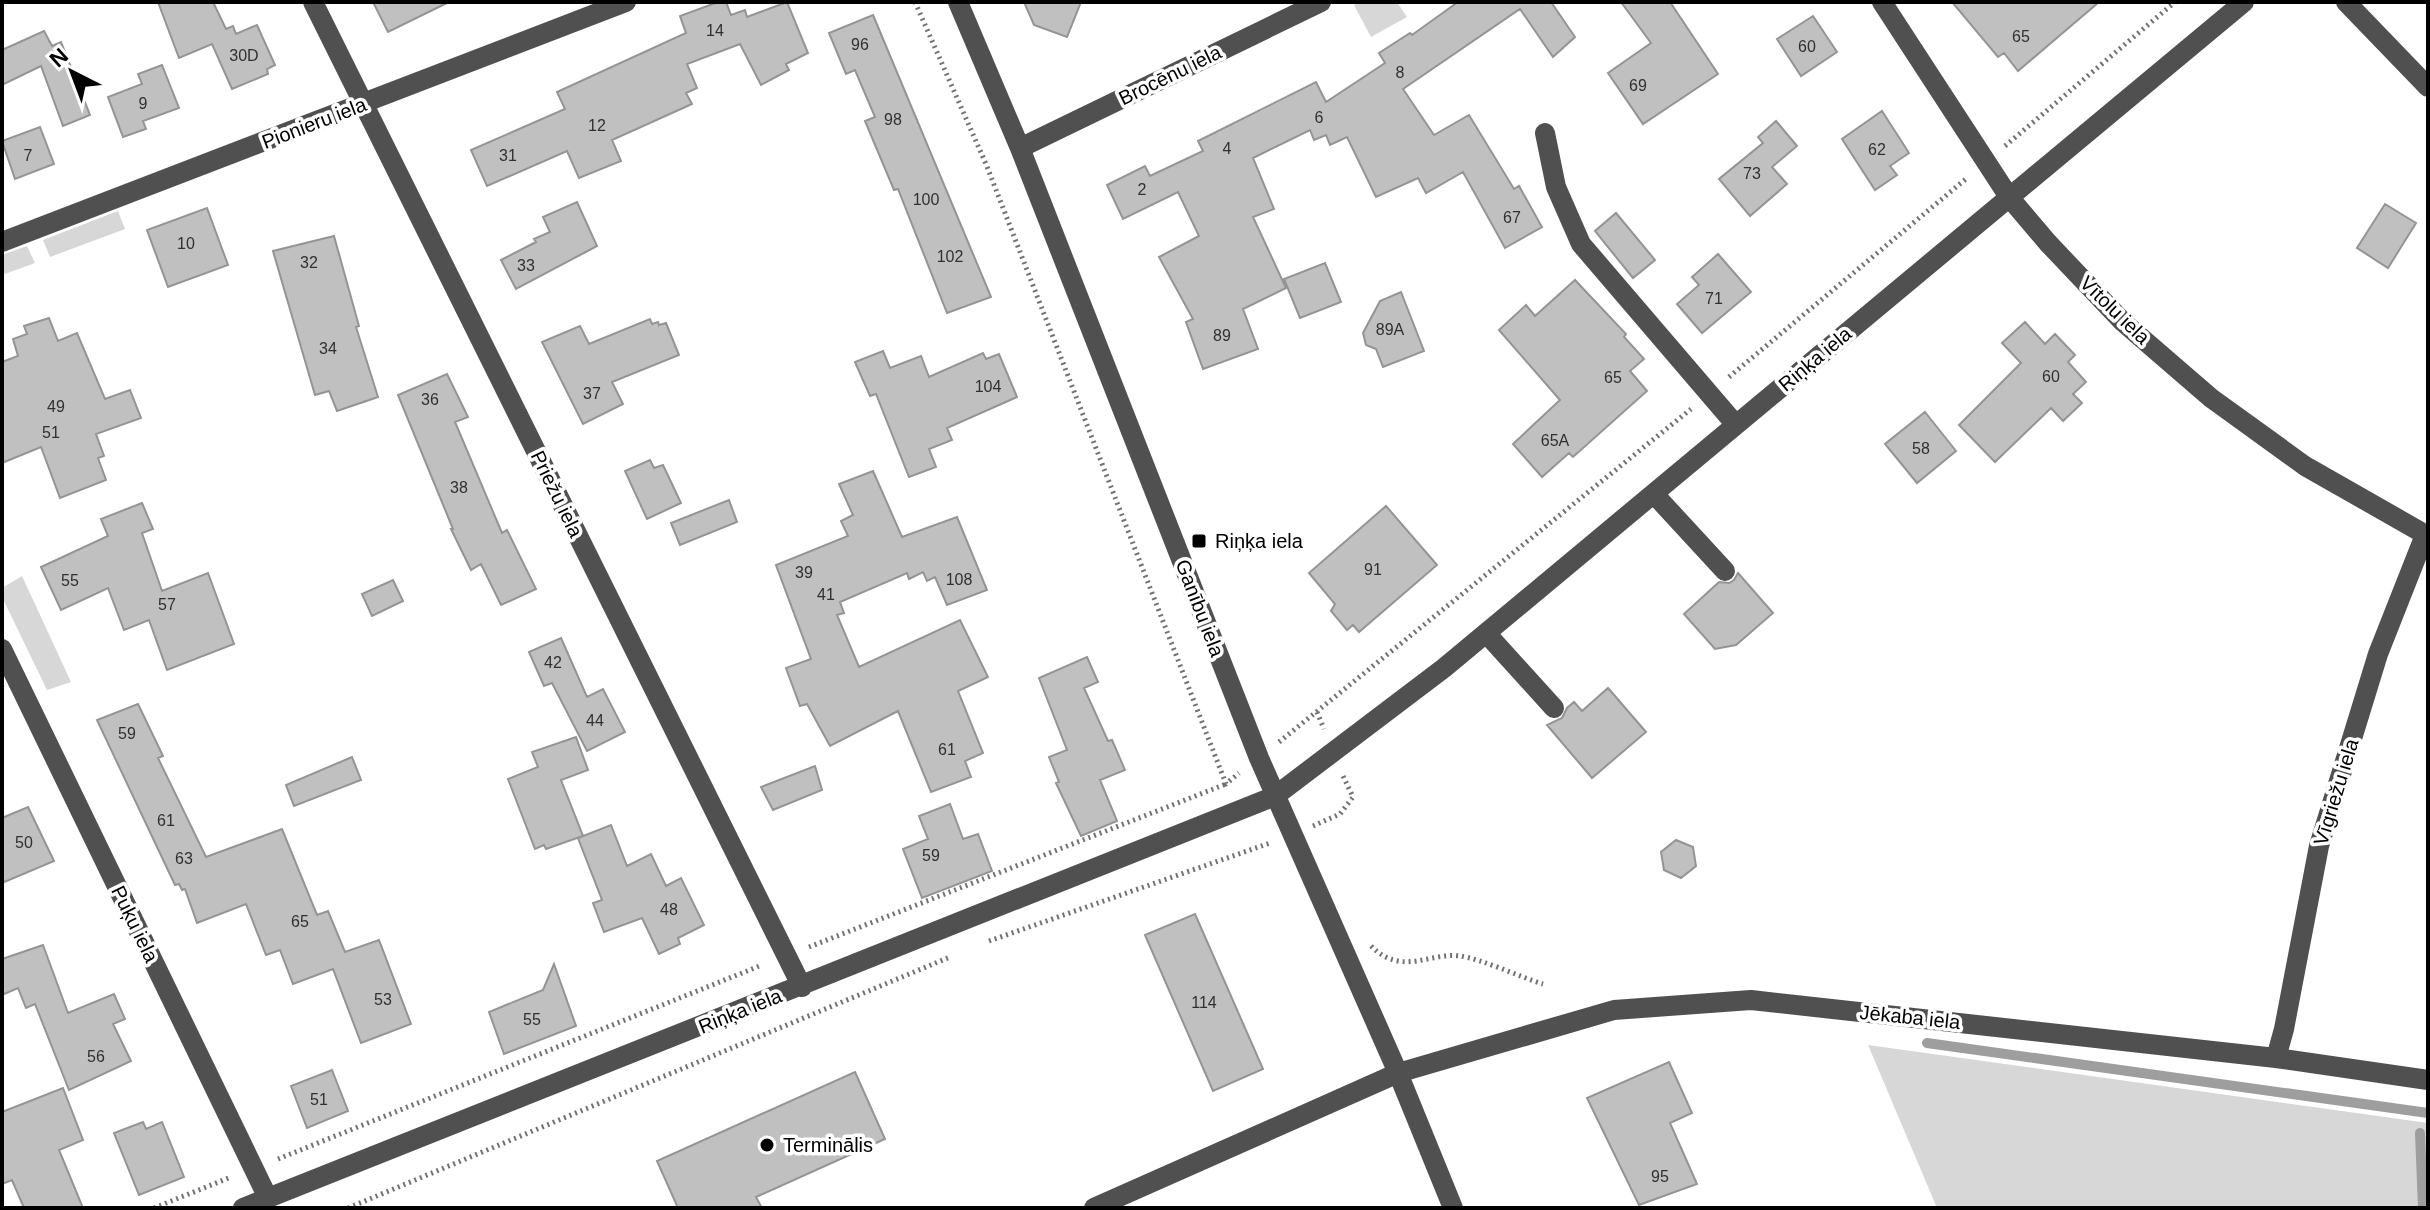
<svg xmlns="http://www.w3.org/2000/svg" width="2430" height="1210" font-family="Helvetica,sans-serif">
<style>
.green{fill:#d7d7d7}
.lines{fill:none;stroke-linecap:round;stroke-linejoin:round}
.stream{stroke:#9e9e9e;stroke-width:10}
.building{fill:#c0c0c0;stroke:#949494;stroke-width:2}
.path{stroke:#727272;stroke-width:5;stroke-dasharray:2 4;stroke-linecap:butt}
.minor{stroke:#505050;stroke-width:20}
.poi-dot{fill:#000;stroke:#fff;stroke-width:3}
.labels{text-anchor:middle;dominant-baseline:central;stroke-width:7;stroke-linejoin:round;paint-order:stroke}
.number-label{font-size:16px;fill:#303030}
.street-label{font-size:20px;fill:#000;stroke:#fff}
.poi-label{font-size:20px;fill:#000;stroke:#fff;text-anchor:start}
</style>
<rect width="100%" height="100%" fill="#fff"/>
<path class="green" d="M 1359,2 L 1397,2 L 1407,17 L 1371,37 L 1354,5 Z
M 118,211 L 125,229 L 50,257 L 43,240 Z
M 27,246 L 35,263 L 2,275 L 2,255 Z
M 22,576 L 71,682 L 47,690 L 2,597 L 2,588 Z
M 1868,1045 L 2428,1123 L 2428,1208 L 1937,1208 Z"/>
<g class="lines">
<path class="stream" d="M 1927,1043 L 2428,1113
M 2420,1133 L 2423,1208"/>
</g>
<path class="building" d="M 158,2 L 213,2 L 226,29 L 233,26 L 236,34 L 257,25 L 275,65 L 267,69 L 268,74 L 232,89 L 212,44 L 179,58 Z
M 373,2 L 449,2 L 388,32 Z
M 718,2 L 726,2 L 731,15 L 745,10 L 747,17 L 787,2 L 808,53 L 786,64 L 789,70 L 761,85 L 740,44 L 687,64 L 697,88 L 686,93 L 692,104 L 612,140 L 621,161 L 579,178 L 567,151 L 487,186 L 471,150 L 565,109 L 557,92 L 686,33 L 680,16 Z
M 1024,2 L 1081,2 L 1067,37 L 1034,25 Z
M 1458,2 L 1551,2 L 1575,37 L 1553,57 L 1520,9 L 1403,89 L 1434,135 L 1469,115 L 1514,189 L 1519,186 L 1542,227 L 1505,248 L 1463,172 L 1426,193 L 1418,178 L 1376,197 L 1347,137 L 1330,145 L 1326,135 L 1314,140 L 1310,130 L 1253,158 L 1274,209 L 1253,217 L 1286,288 L 1243,309 L 1258,349 L 1203,369 L 1186,322 L 1193,319 L 1159,257 L 1199,236 L 1178,192 L 1123,219 L 1107,185 L 1145,166 L 1150,176 L 1203,151 L 1198,141 L 1316,82 L 1326,102 L 1385,63 L 1379,53 L 1410,33 L 1412,35 Z
M 1621,2 L 1670,2 L 1718,74 L 1643,124 L 1608,73 L 1651,43 Z
M 1952,2 L 2099,2 L 2018,71 L 2004,53 L 1998,57 Z
M 873,15 L 991,297 L 947,313 L 898,189 L 894,190 L 865,121 L 875,117 L 855,70 L 846,74 L 829,33 Z
M 1813,16 L 1837,52 L 1801,76 L 1777,39 Z
M 44,31 L 52,46 L 61,42 L 90,115 L 63,126 L 41,66 L 2,85 L 2,50 Z
M 162,65 L 179,108 L 143,121 L 146,129 L 123,137 L 108,97 L 142,84 L 138,74 Z
M 1882,111 L 1909,153 L 1890,166 L 1897,175 L 1875,190 L 1842,139 Z
M 1776,121 L 1797,146 L 1772,167 L 1787,184 L 1750,216 L 1719,179 L 1763,143 L 1758,137 Z
M 40,127 L 54,164 L 15,179 L 2,141 Z
M 577,202 L 597,246 L 516,289 L 501,260 L 536,242 L 534,239 L 550,232 L 543,217 Z
M 2385,204 L 2416,223 L 2388,268 L 2357,248 Z
M 207,208 L 228,265 L 168,287 L 147,230 Z
M 1616,213 L 1655,260 L 1633,278 L 1595,231 Z
M 334,236 L 359,326 L 356,327 L 378,397 L 337,411 L 329,391 L 315,395 L 273,251 Z
M 1718,254 L 1751,292 L 1702,333 L 1677,304 L 1699,285 L 1692,277 Z
M 1325,263 L 1341,302 L 1300,318 L 1284,279 Z
M 1575,280 L 1626,334 L 1624,337 L 1644,359 L 1630,371 L 1647,391 L 1573,457 L 1569,453 L 1542,477 L 1513,444 L 1560,400 L 1499,330 L 1526,305 L 1535,316 Z
M 1401,292 L 1424,351 L 1383,367 L 1376,349 L 1366,345 L 1363,333 L 1380,301 Z
M 49,318 L 58,341 L 77,333 L 105,399 L 130,390 L 141,418 L 96,434 L 104,456 L 98,458 L 106,480 L 60,498 L 41,447 L 2,463 L 2,362 L 18,356 L 13,339 L 27,334 L 24,326 Z
M 650,319 L 652,324 L 658,322 L 659,325 L 666,323 L 679,355 L 612,382 L 623,404 L 583,424 L 542,342 L 580,326 L 589,344 Z
M 2025,322 L 2045,344 L 2055,334 L 2075,355 L 2068,362 L 2086,382 L 2073,394 L 2082,403 L 2063,421 L 2051,408 L 1995,462 L 1959,425 L 2021,363 L 2002,343 Z
M 883,351 L 890,368 L 921,356 L 929,377 L 983,353 L 986,359 L 999,354 L 1017,397 L 947,428 L 952,440 L 929,449 L 936,467 L 909,477 L 876,394 L 870,396 L 855,362 Z
M 447,374 L 468,417 L 455,422 L 502,533 L 507,530 L 536,589 L 501,605 L 481,564 L 471,570 L 451,529 L 453,529 L 398,395 Z
M 1925,412 L 1956,451 L 1917,483 L 1885,444 Z
M 650,460 L 654,468 L 663,465 L 681,503 L 647,519 L 625,471 Z
M 873,471 L 902,537 L 957,517 L 987,590 L 947,605 L 935,577 L 927,581 L 923,572 L 909,579 L 907,573 L 840,602 L 844,613 L 837,615 L 859,667 L 960,620 L 988,677 L 958,691 L 983,753 L 965,761 L 971,777 L 931,792 L 898,711 L 830,746 L 807,704 L 800,706 L 786,668 L 811,659 L 776,565 L 848,536 L 841,521 L 853,515 L 839,484 Z
M 729,500 L 737,522 L 680,545 L 671,523 Z
M 142,503 L 153,529 L 142,533 L 162,591 L 208,573 L 234,644 L 167,670 L 149,620 L 124,630 L 108,588 L 61,610 L 41,567 L 108,536 L 101,519 Z
M 1386,506 L 1437,565 L 1359,632 L 1353,625 L 1347,630 L 1331,611 L 1335,604 L 1309,573 Z
M 1738,573 L 1773,613 L 1736,645 L 1715,649 L 1684,614 L 1719,582 L 1729,583 L 1734,580 Z
M 393,580 L 403,601 L 372,616 L 362,594 Z
M 561,638 L 587,697 L 603,689 L 625,732 L 587,751 L 552,683 L 544,686 L 529,652 Z
M 1087,657 L 1098,682 L 1084,688 L 1108,741 L 1112,740 L 1125,770 L 1100,780 L 1117,821 L 1081,836 L 1056,783 L 1059,782 L 1049,757 L 1067,750 L 1039,678 Z
M 1608,688 L 1646,732 L 1592,778 L 1547,725 L 1562,718 L 1567,708 L 1574,702 L 1582,711 Z
M 138,704 L 163,756 L 158,758 L 206,857 L 282,829 L 317,915 L 328,911 L 345,952 L 379,940 L 411,1024 L 361,1043 L 333,969 L 293,984 L 280,950 L 266,955 L 246,904 L 197,923 L 185,889 L 182,890 L 179,884 L 175,885 L 97,720 Z
M 576,737 L 588,770 L 561,780 L 583,836 L 546,849 L 544,845 L 535,849 L 508,779 L 538,767 L 532,752 Z
M 352,757 L 361,780 L 294,806 L 286,785 Z
M 815,766 L 822,790 L 773,810 L 761,787 Z
M 950,804 L 963,839 L 978,834 L 992,871 L 922,898 L 903,849 L 928,839 L 919,816 Z
M 28,807 L 54,861 L 2,883 L 2,818 Z
M 611,825 L 627,866 L 651,854 L 666,886 L 681,878 L 704,925 L 678,938 L 680,944 L 659,954 L 642,918 L 604,932 L 593,903 L 602,900 L 578,838 Z
M 1676,840 L 1693,847 L 1696,866 L 1681,878 L 1664,870 L 1661,852 Z
M 1195,914 L 1263,1069 L 1213,1091 L 1145,935 Z
M 43,945 L 68,1013 L 114,994 L 125,1019 L 113,1024 L 131,1061 L 69,1090 L 35,1004 L 26,1008 L 18,988 L 2,995 L 2,959 Z
M 554,964 L 576,1026 L 504,1054 L 489,1012 L 543,990 Z
M 1669,1062 L 1692,1113 L 1670,1123 L 1697,1184 L 1639,1205 L 1587,1098 Z
M 332,1070 L 348,1111 L 307,1128 L 291,1086 Z
M 855,1072 L 885,1139 L 756,1197 L 762,1208 L 678,1208 L 657,1161 Z
M 63,1088 L 83,1140 L 59,1150 L 83,1208 L 24,1208 L 12,1180 L 2,1184 L 2,1112 Z
M 143,1122 L 146,1129 L 162,1122 L 184,1177 L 139,1195 L 114,1133 Z"/>
<g class="lines">
<path class="path" d="M 915,2 L 986,164 L 1226,784 L 1239,773
M 2005,146 L 2175,2
M 1729,377 L 1967,178
M 1317,712 L 1324,729
M 1279,742 L 1691,409
M 1313,826 L 1340,814 L 1353,797 L 1343,776
M 989,941 L 1270,843
M 1371,946 C 1402,977 1429,952 1460,956 C 1482,959 1520,977 1543,984
M 809,947 L 1226,784
M 278,1159 L 762,965
M 154,1208 L 231,1177
M 348,1208 L 950,957"/>
<path class="minor" d="M 313,2 L 802,987
M 958,2 L 1020,148 L 1259,758 L 1398,1073 L 1453,1208
M 1882,2 L 2009,197 L 2048,243 L 2123,322 L 2211,398 L 2305,466 L 2428,536
M 2346,2 L 2428,87
M 1545,133 L 1556,187 L 1581,244 L 1736,425
M 1020,148 L 1321,2
M 2,242 L 626,2
M 1654,494 L 1725,571
M 1486,633 L 1554,708
M 2,649 L 268,1198
M 2276,1058 L 2284,1029 L 2319,846 L 2378,654 L 2425,535
M 243,1208 L 1275,796 L 1444,668 L 2244,2
M 1094,1208 L 1398,1073 L 1614,1010 L 1751,1000 L 2276,1058 L 2428,1080"/>
</g>
<g class="poi-dot">
<rect x="1191" y="533" width="16" height="16" rx="4"/>
<circle cx="767" cy="1145" r="8"/>
</g>
<g class="labels">
<g class="number-label">
<text x="715" y="30">14</text>
<text x="2021" y="36">65</text>
<text x="860" y="44">96</text>
<text x="1807" y="46">60</text>
<text x="244" y="55">30D</text>
<text x="1400" y="72">8</text>
<text x="1638" y="85">69</text>
<text x="143" y="103">9</text>
<text x="1319" y="117">6</text>
<text x="893" y="119">98</text>
<text x="597" y="125">12</text>
<text x="1227" y="148">4</text>
<text x="1877" y="149">62</text>
<text x="28" y="155">7</text>
<text x="508" y="155">31</text>
<text x="1752" y="173">73</text>
<text x="1142" y="189">2</text>
<text x="926" y="199">100</text>
<text x="1512" y="217">67</text>
<text x="186" y="243">10</text>
<text x="950" y="256">102</text>
<text x="309" y="262">32</text>
<text x="526" y="265">33</text>
<text x="1714" y="298">71</text>
<text x="1390" y="329">89A</text>
<text x="1222" y="335">89</text>
<text x="328" y="348">34</text>
<text x="2051" y="376">60</text>
<text x="1613" y="377">65</text>
<text x="988" y="386">104</text>
<text x="592" y="393">37</text>
<text x="430" y="399">36</text>
<text x="56" y="406">49</text>
<text x="51" y="432">51</text>
<text x="1555" y="440">65A</text>
<text x="1921" y="448">58</text>
<text x="459" y="487">38</text>
<text x="1373" y="569">91</text>
<text x="804" y="572">39</text>
<text x="959" y="579">108</text>
<text x="70" y="580">55</text>
<text x="826" y="594">41</text>
<text x="167" y="604">57</text>
<text x="553" y="662">42</text>
<text x="595" y="720">44</text>
<text x="127" y="733">59</text>
<text x="947" y="749">61</text>
<text x="166" y="820">61</text>
<text x="24" y="842">50</text>
<text x="931" y="855">59</text>
<text x="184" y="858">63</text>
<text x="669" y="909">48</text>
<text x="300" y="921">65</text>
<text x="383" y="999">53</text>
<text x="1204" y="1002">114</text>
<text x="532" y="1019">55</text>
<text x="96" y="1056">56</text>
<text x="319" y="1099">51</text>
<text x="1660" y="1176">95</text>
</g>
<g class="street-label">
<text transform="translate(1170 75) rotate(-26)">Brocēnu iela</text>
<text transform="translate(314 123) rotate(-21)">Pionieru iela</text>
<text transform="translate(2115 310) rotate(44)">Vītolu iela</text>
<text transform="translate(1815 359) rotate(-40)">Riņķa iela</text>
<text transform="translate(557 494) rotate(64)">Priežu iela</text>
<text transform="translate(1200 608) rotate(69)">Ganību iela</text>
<text transform="translate(2336 792) rotate(-73)">Vīgriežu iela</text>
<text transform="translate(135 924) rotate(64)">Puķu iela</text>
<text transform="translate(740 1011) rotate(-22)">Riņķa iela</text>
<text transform="translate(1910 1017) rotate(6)">Jēkaba iela</text>
</g>
<g class="poi-label">
<text x="1215" y="541">Riņķa iela</text>
<text x="783" y="1145">Terminālis</text>
</g>
</g>
<rect width="2430" height="1210" fill="none" stroke="#000000" stroke-width="8"/>
<g transform="translate(72 72) rotate(318)" stroke="#ffffff" stroke-width="6" paint-order="stroke">
<path d="M0-6L14 30L0 20L-14 30Z" fill="#000000"/>
<text y="-12" font-size="22" font-weight="bold" text-anchor="middle" fill="#000000">N</text>
</g>
</svg>
